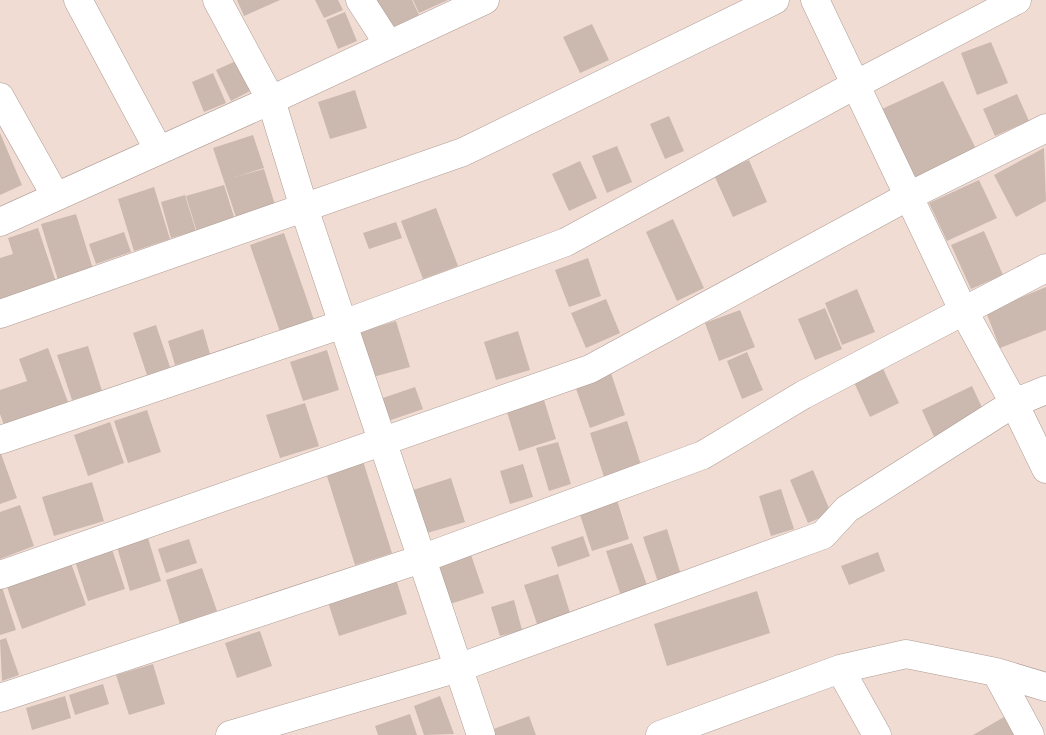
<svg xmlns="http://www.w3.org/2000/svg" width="1046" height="735" font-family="'Fira Sans',sans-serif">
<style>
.building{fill:#cbb8ae}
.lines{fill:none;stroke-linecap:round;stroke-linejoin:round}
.minor-casing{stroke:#ae9c93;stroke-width:29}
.minor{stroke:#fff;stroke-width:28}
</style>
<rect width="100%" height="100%" fill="#f0dcd3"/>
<path class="building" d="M 237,0 L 280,0 L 244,16 Z
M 315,0 L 338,0 L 343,10 L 324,18 Z
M 373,0 L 412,0 L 419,15 L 387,30 Z
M 413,0 L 448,0 L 419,13 Z
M 345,12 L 357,41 L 338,49 L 326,20 Z
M 592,24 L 609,60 L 580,73 L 563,37 Z
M 991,42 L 1008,83 L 977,95 L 961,53 Z
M 238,60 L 252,90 L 231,101 L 216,70 Z
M 213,73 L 226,103 L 204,112 L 192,82 Z
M 943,81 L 976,149 L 915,178 L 882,109 Z
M 355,90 L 367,128 L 330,139 L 318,102 Z
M 1017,94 L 1029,121 L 995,136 L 983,109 Z
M 669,116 L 684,151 L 665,159 L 650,124 Z
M 0,133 L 22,185 L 0,195 Z
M 253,135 L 264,168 L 235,177 L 264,169 L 276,208 L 237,220 L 213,148 Z
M 617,146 L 632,182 L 607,193 L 592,156 Z
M 1044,148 L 1046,201 L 1016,217 L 994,175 Z
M 749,160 L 767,202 L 733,217 L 714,175 Z
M 580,161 L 597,198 L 569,211 L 552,174 Z
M 979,180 L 997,218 L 947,241 L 929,203 Z
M 224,185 L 235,220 L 197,232 L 186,196 Z
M 154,187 L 170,239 L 134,251 L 118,199 Z
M 185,195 L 196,231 L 171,238 L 161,202 Z
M 436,208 L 458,266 L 423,279 L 401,221 Z
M 76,214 L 93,269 L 58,280 L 41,224 Z
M 673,219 L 704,288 L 677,301 L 646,232 Z
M 396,222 L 402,238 L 369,249 L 363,233 Z
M 38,228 L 56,282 L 0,300 L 0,258 L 13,254 L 8,238 Z
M 984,231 L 1003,275 L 971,289 L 951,245 Z
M 124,232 L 131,252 L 96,264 L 89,244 Z
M 284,233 L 314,320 L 280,332 L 250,245 Z
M 588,258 L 601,296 L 569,307 L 555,270 Z
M 1046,287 L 1046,330 L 1000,348 L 986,312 Z
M 857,289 L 875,332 L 842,345 L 825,303 Z
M 606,299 L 620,333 L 586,348 L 571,313 Z
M 825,308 L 842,349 L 815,360 L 798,319 Z
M 740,310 L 755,347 L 719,361 L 705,323 Z
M 396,321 L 410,367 L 373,377 L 359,332 Z
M 156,325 L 170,367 L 147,375 L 133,333 Z
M 203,329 L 210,354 L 175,365 L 168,341 Z
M 518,331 L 530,370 L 496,380 L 484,342 Z
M 88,346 L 102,391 L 72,400 L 57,355 Z
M 48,348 L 68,402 L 4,425 L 0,414 L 0,390 L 27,381 L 19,359 Z
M 327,350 L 339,390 L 303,401 L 290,362 Z
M 747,352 L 763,390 L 742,399 L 727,361 Z
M 880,362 L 899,403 L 870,417 L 851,376 Z
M 610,370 L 625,415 L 590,428 L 574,383 Z
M 972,386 L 986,416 L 936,441 L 922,410 Z
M 415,387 L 423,409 L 388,421 L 380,399 Z
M 544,400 L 556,439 L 519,451 L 507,412 Z
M 305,403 L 319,446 L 280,458 L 266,415 Z
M 147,410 L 161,452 L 128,463 L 114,421 Z
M 627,421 L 641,465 L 604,477 L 590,433 Z
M 110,422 L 124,463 L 88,476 L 74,435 Z
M 558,442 L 571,484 L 549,491 L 536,448 Z
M 0,451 L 17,498 L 0,504 Z
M 363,461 L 392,553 L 355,565 L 326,473 Z
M 523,464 L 533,497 L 510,504 L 500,471 Z
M 813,470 L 831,513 L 808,523 L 790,480 Z
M 451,478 L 465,522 L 427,533 L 413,490 Z
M 92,482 L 104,521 L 54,536 L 42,497 Z
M 781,489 L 794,529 L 771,536 L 759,496 Z
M 617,500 L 629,539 L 592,551 L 579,512 Z
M 20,505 L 34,546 L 0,559 L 0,512 Z
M 667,529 L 681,575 L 658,582 L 643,537 Z
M 583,536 L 590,556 L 558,567 L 551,547 Z
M 148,538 L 161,581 L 130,591 L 117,547 Z
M 189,539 L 197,563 L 166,573 L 158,549 Z
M 110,543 L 125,589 L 88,601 L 73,555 Z
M 632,543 L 648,588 L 621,596 L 606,551 Z
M 469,549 L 484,593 L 444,606 L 430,561 Z
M 878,552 L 885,571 L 849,585 L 841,566 Z
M 71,563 L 86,605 L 22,629 L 7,587 Z
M 202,568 L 217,611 L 180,624 L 166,580 Z
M 394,573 L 407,614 L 339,636 L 326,596 Z
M 558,574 L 570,613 L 537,624 L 524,585 Z
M 0,581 L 16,630 L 0,635 Z
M 757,591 L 770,633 L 667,666 L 654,624 Z
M 514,600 L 522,630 L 500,636 L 491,607 Z
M 260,631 L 272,666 L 237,678 L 225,643 Z
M 6,638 L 19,675 L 2,681 L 0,640 Z
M 153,664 L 165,704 L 129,715 L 116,675 Z
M 103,684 L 109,704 L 75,715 L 69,695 Z
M 65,696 L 71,718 L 32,730 L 26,708 Z
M 440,696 L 454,734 L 424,735 L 414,706 Z
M 410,714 L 417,735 L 378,735 L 375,726 Z
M 529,716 L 536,735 L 489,735 L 488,731 Z
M 1004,717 L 1014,735 L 973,735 Z"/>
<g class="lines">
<g class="minor-casing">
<path id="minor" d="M 78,0 L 158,149
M 217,0 L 271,100 L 304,208 L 481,735
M 360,0 L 389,45
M 0,97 L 55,195
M 0,222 L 271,100 L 485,0
M 0,314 L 463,152 L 775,0
M 1046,390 L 1014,403 L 1046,469
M 0,440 L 343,324 L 566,242 L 855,85 L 1017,0
M 0,575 L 590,369 L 907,197 L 1046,128
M 840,669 L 877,735
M 996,672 L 1030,735
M 0,698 L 421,559 L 703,455 L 803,395 L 1046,268
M 230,735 L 458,668 L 823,535 L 847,509 L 1014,403 L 963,310 L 815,0
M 660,735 L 840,669 L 906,654 L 996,672 L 1046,687"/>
</g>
<use href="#minor" class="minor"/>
</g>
</svg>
